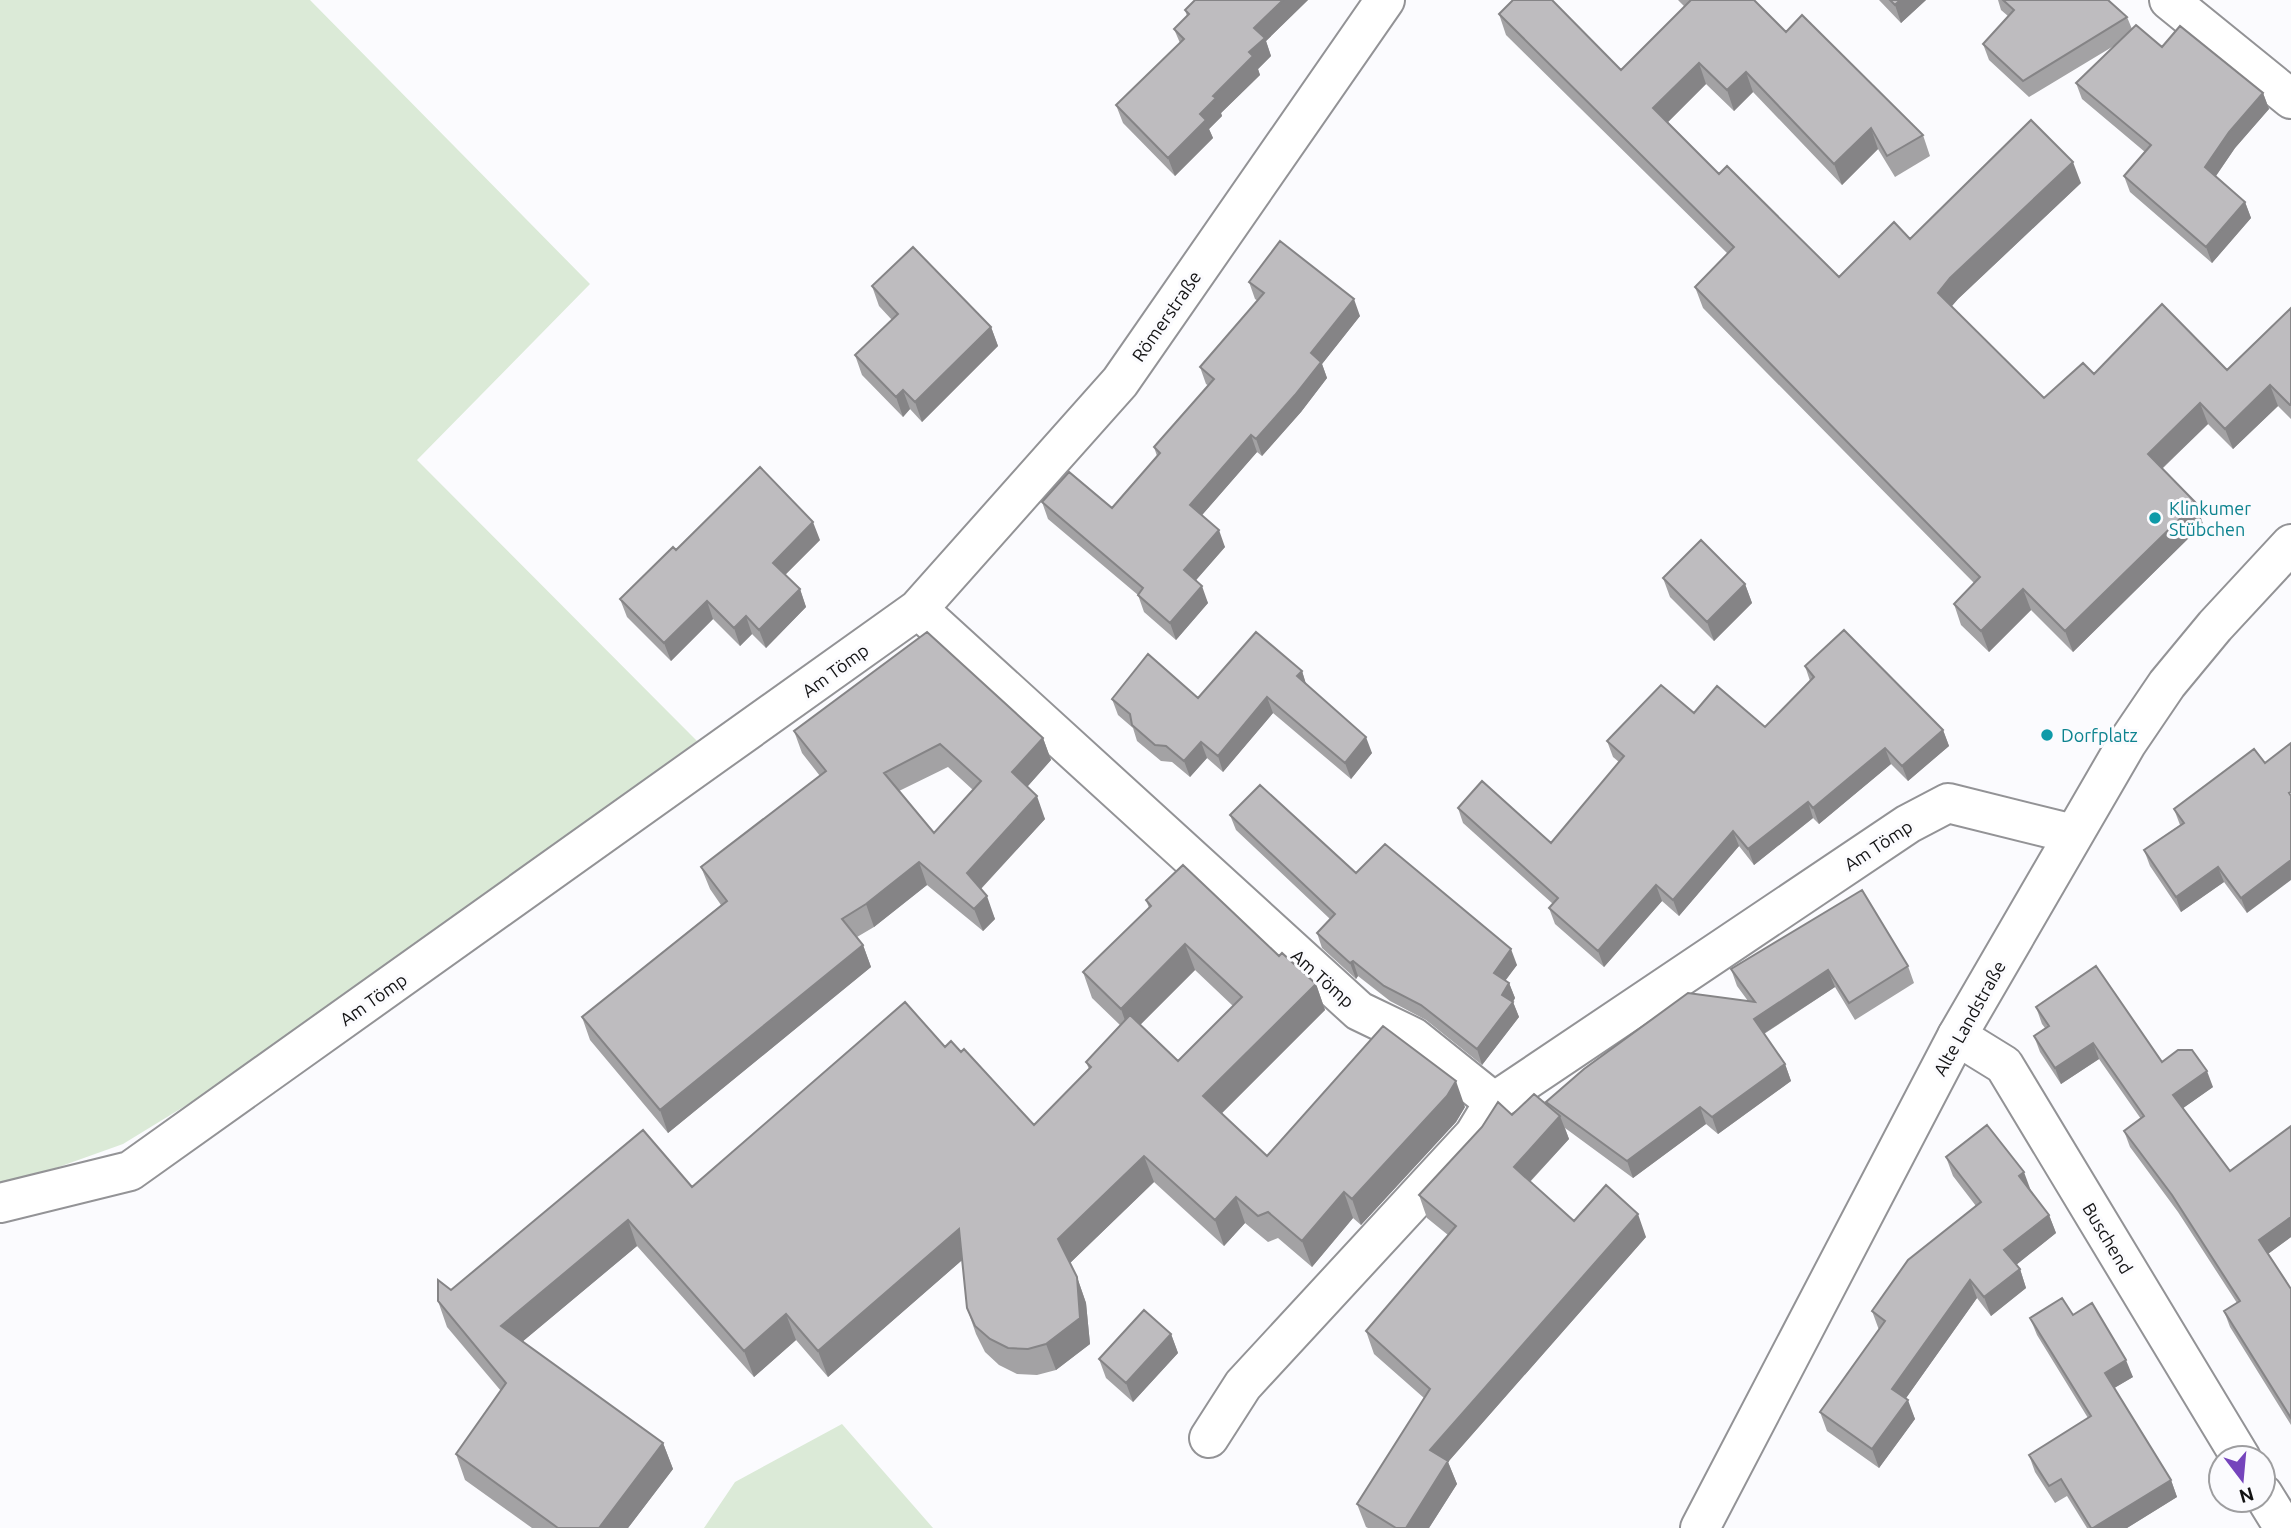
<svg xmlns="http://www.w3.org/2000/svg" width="2291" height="1528" font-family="Ubuntu,sans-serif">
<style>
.green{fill:#dbead7}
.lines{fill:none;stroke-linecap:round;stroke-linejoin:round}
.minor-casing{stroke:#939396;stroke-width:42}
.major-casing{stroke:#939396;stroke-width:42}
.minor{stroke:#fff;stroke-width:38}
.major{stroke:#fff;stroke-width:38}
.wall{fill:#a3a2a4;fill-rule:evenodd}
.shaded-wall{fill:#858486}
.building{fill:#bebcbf;stroke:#858486;stroke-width:2;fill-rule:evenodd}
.culture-dot{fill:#0f9aa8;stroke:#fbfbfe;stroke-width:2.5}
.labels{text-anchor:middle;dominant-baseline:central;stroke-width:6;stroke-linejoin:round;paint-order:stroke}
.street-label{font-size:18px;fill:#121213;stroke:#fbfbfe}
.culture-label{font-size:18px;fill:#0d838f;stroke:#fbfbfe;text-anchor:start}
</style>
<rect width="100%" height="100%" fill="#fbfbfe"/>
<path class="green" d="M 0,0 L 310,0 L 590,284 L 417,460 L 697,741 L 257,1062 L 123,1144 L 0,1188 Z
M 842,1424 L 933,1528 L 704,1528 L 735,1482 Z"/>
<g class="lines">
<g class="minor-casing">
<path id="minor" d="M 2169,0 L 2291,99
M 918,609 L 1359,1011 L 1413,1037 L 1494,1102 L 1908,824 L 1948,803 L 2073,834
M 1957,1036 L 2004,1065 L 2241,1458
M 0,1203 L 130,1171 L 918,609 L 1120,382 L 1385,0
M 1209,1438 L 1243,1385 L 1474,1135 L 1494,1102
M 2263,1494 L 2284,1528"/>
</g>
<g class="major-casing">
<path id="major" d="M 1700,1528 L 1957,1036 L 2127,743 L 2167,684 L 2215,626 L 2291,544"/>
</g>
<use href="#minor" class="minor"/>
<use href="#major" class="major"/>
</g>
<path class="wall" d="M 1195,0 L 1308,0 L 1266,41 L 1271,56 L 1258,69 L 1260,75 L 1221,113 L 1222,116 L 1209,129 L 1213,138 L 1175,176 L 1123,123 L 1116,105 L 1180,43 L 1174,29 L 1187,16 L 1185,10 Z
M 1678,0 L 1754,0 L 1786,32 L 1923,135 L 1930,156 L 1895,177 L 1878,149 L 1842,185 L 1753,92 L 1734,111 L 1706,84 L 1668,122 L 1719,174 L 1839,277 L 1910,239 L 2081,183 L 1958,299 L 1951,307 L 2044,398 L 2094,374 L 2227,370 L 2291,308 L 2291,419 L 2278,406 L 2233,449 L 2208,424 L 2162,469 L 2203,524 L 2073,652 L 2031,610 L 1989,652 L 1961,625 L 1954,604 L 1974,583 L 1703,308 L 1695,287 L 1728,254 L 1506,35 L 1499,14 L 1621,70 L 1685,7 Z
M 1879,0 L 1926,0 L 1901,23 Z
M 1998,0 L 2108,0 L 2127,17 L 2132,29 L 2162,47 L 2263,93 L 2269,109 L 2235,148 L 2216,176 L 2245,202 L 2251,218 L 2212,263 L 2130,192 L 2124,176 L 2145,152 L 2082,99 L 2076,83 L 2117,44 L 2029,97 L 1989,60 L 1983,44 L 2008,16 L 2001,10 Z
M 1249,282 L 1360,316 L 1322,364 L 1327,378 L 1301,412 L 1262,456 L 1257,452 L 1202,515 L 1225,547 L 1196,580 L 1208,603 L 1176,640 L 1144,612 L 1138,595 L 1048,519 L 1042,502 L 1112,508 L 1157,456 L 1154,447 L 1209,386 L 1206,384 L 1200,367 L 1258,301 L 1255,299 Z
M 872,286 L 991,327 L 998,346 L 922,422 L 910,409 L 903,417 L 862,375 L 855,355 L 892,320 L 879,306 Z
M 820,540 L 785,575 L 800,589 L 806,607 L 766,648 L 752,634 L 740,646 L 713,619 L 671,661 L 627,617 L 620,599 L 676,550 Z
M 1663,578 L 1745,584 L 1752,603 L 1714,641 L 1670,597 Z
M 1805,666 L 1943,730 L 1949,746 L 1908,781 L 1891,764 L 1819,824 L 1813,818 L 1754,865 L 1739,846 L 1679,916 L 1662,901 L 1604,967 L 1555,924 L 1549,908 L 1553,904 L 1463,823 L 1458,808 L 1551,843 L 1619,762 L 1613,757 L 1607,741 L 1694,713 L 1765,727 L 1810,681 Z
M 1302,671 L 1306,685 L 1372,753 L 1351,779 L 1273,713 L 1223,772 L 1207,758 L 1190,777 L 1172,762 L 1161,761 L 1137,741 L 1133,728 L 1118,715 L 1112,699 L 1198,698 Z
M 794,731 L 1043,738 L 1051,760 L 1027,787 L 1045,819 L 981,889 L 995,919 L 983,931 L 927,885 L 874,927 L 857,937 L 863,945 L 871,967 L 668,1133 L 590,1040 L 582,1017 L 721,905 L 710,889 L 701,867 L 820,776 L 802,753 ZM 948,767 L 973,790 L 934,833 L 899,791 Z
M 2254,749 L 2247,913 L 2224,882 L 2181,912 L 2150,866 L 2144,850 L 2180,825 L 2174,809 Z
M 1230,815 L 1356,873 L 1517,965 L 1505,980 L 1509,983 L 1515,998 L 1513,1002 L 1519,1017 L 1482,1065 L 1426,1020 L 1390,1001 L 1358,976 L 1356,979 L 1322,948 L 1317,933 L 1330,919 L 1236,830 Z
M 1146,900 L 1279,956 L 1316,984 L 1325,1010 L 1222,1113 L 1267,1156 L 1465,1107 L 1456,1122 L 1361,1225 L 1353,1218 L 1312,1267 L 1278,1238 L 1268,1242 L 1245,1223 L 1224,1246 L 1154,1182 L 1070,1263 L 1077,1277 L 1086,1303 L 1090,1344 L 1056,1370 L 1037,1375 L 1017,1374 L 999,1365 L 985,1352 L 976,1334 L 967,1308 L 962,1260 L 828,1377 L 796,1340 L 754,1377 L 637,1246 L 522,1342 L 663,1443 L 673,1469 L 628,1528 L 532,1528 L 465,1480 L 456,1454 L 501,1391 L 447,1327 L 438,1301 L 451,1290 L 692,1187 L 945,1047 L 961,1052 L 1034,1125 L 1089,1069 L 1086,1062 L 1120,1025 L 1092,998 L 1083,972 L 1149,908 ZM 1195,970 L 1233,1006 L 1178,1061 L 1140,1025 Z
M 1908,966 L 1914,983 L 1855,1020 L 1835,987 L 1764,1034 L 1785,1064 L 1791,1081 L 1718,1134 L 1706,1124 L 1633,1178 L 1565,1128 L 1569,1139 L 1530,1182 L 1574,1221 L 1646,1237 L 1448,1462 L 1457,1484 L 1429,1528 L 1368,1528 L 1366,1527 L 1357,1504 L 1424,1398 L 1374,1354 L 1366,1331 L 1448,1235 L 1427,1218 L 1419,1195 L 1512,1115 L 1546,1104 L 1546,1102 L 1748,1001 L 1737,986 L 1731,969 Z
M 2036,1007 L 2162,1062 L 2213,1087 L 2183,1108 L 2230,1171 L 2291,1126 L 2291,1237 L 2268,1254 L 2291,1289 L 2291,1425 L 2230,1327 L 2224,1311 L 2237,1303 L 2178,1212 L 2130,1147 L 2124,1131 L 2141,1119 L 2099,1059 L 2061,1084 L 2040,1052 L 2034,1036 L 2045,1028 L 2042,1024 Z
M 1946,1157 L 2031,1191 L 2049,1215 L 2056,1233 L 2016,1265 L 2020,1269 L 2026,1288 L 1991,1316 L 1977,1298 L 1906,1398 L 1915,1419 L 1879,1468 L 1827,1431 L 1820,1412 L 1879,1330 L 1872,1311 L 1976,1206 L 1953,1176 Z
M 2073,1315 L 2133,1377 L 2114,1388 L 2171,1480 L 2177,1497 L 2127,1528 L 2087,1528 L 2067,1496 L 2055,1503 L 2035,1472 L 2029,1455 L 2088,1418 L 2037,1335 L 2030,1318 Z
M 1171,1334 L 1178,1353 L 1133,1402 L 1106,1378 L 1099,1359 Z"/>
<path class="shaded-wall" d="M 1283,0 L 1308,0 L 1266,41 L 1271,56 L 1258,69 L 1260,75 L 1221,113 L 1222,116 L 1209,129 L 1213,138 L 1175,176 L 1168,158 L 1213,96 L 1249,52 L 1254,28 Z
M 1900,0 L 1926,0 L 1901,23 L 1895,5 Z
M 1699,63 L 1706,84 L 1661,129 L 1653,108 Z
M 1746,72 L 1753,92 L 1734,111 L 1727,90 Z
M 2263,93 L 2269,109 L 2235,148 L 2211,183 L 2205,167 L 2229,132 Z
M 1871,128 L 1878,149 L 1842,185 L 1834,164 Z
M 2073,162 L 2081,183 L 1958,299 L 1945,314 L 1938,293 L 1950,278 Z
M 2245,202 L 2251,218 L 2212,263 L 2206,247 Z
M 1354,299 L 1360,316 L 1322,364 L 1327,378 L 1301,412 L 1262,456 L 1256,439 L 1311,353 Z
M 991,327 L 998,346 L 922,422 L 915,402 Z
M 2270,385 L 2278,406 L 2233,449 L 2225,429 Z
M 903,390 L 910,409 L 903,417 L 896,397 Z
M 2200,403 L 2208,424 L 2155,475 L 2148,454 Z
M 1251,435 L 1257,452 L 1196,522 L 1190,505 Z
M 2196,503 L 2203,524 L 2073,652 L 2065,631 Z
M 813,522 L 820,540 L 779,581 L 773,563 Z
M 1219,530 L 1225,547 L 1190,587 L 1184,570 Z
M 1745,584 L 1752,603 L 1714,641 L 1707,622 Z
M 1202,586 L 1208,603 L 1176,640 L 1170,623 Z
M 800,589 L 806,607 L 766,648 L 759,630 Z
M 2023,589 L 2031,610 L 1989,652 L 1981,631 Z
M 707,601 L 713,619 L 671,661 L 664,643 Z
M 746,616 L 752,634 L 740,646 L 734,628 Z
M 1302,671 L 1307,687 L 1297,676 Z
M 1267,697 L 1273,713 L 1223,772 L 1218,756 Z
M 1943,730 L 1949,746 L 1908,781 L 1902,766 Z
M 1366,737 L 1372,753 L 1351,779 L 1345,763 Z
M 1043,738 L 1051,760 L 1020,795 L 1012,772 Z
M 1201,742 L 1207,758 L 1190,777 L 1184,761 Z
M 1885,748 L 1891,764 L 1819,824 L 1813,808 Z
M 1037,796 L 1045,819 L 975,895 L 967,873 Z
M 1808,802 L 1813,818 L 1754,865 L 1748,849 Z
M 1733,831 L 1739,846 L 1679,916 L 1673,900 Z
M 2291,860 L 2291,880 L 2247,913 L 2241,898 Z
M 919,862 L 927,885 L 874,927 L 866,904 Z
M 2218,867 L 2224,882 L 2181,912 L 2176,897 Z
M 1656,885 L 1662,901 L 1604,967 L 1598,951 Z
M 987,896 L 995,919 L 983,931 L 974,909 Z
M 1185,944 L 1195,970 L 1130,1035 L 1121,1009 Z
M 863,945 L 871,967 L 668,1133 L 660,1110 Z
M 1511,949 L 1517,965 L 1500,988 L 1494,973 Z
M 1353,961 L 1358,976 L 1356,979 L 1350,963 Z
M 1828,970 L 1835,987 L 1760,1036 L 1754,1019 Z
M 1509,983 L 1515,998 L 1510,1007 L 1513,1002 L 1519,1017 L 1482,1065 L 1477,1049 L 1502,995 Z
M 1316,984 L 1325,1010 L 1213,1122 L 1203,1096 Z
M 2093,1043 L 2099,1059 L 2061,1084 L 2055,1068 Z
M 1785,1064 L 1791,1081 L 1718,1134 L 1712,1117 Z
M 2207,1071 L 2213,1087 L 2179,1111 L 2173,1095 Z
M 1456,1081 L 1465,1107 L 1456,1122 L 1361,1225 L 1352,1199 Z
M 1700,1107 L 1706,1124 L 1633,1178 L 1627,1161 Z
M 1560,1116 L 1569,1139 L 1522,1190 L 1514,1167 Z
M 1144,1156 L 1154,1182 L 1068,1265 L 1058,1239 Z
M 2024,1172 L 2031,1191 L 2019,1176 Z
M 1344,1192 L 1353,1218 L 1312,1267 L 1302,1241 Z
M 1236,1197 L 1245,1223 L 1224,1246 L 1215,1220 Z
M 1638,1214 L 1646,1237 L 1448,1462 L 1457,1484 L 1429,1528 L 1406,1528 L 1430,1450 Z
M 2049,1215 L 2056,1233 L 2011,1269 L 2004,1250 Z
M 2291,1217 L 2291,1237 L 2265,1256 L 2259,1240 Z
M 628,1220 L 637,1246 L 510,1352 L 501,1326 Z
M 959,1229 L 968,1255 L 828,1377 L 818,1351 Z
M 2020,1269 L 2026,1288 L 1991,1316 L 1984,1297 Z
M 1077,1277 L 1086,1303 L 1090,1344 L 1056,1370 L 1046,1344 Z
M 1970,1280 L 1977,1298 L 1899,1408 L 1892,1389 Z
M 786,1314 L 796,1340 L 754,1377 L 744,1351 Z
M 1171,1334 L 1178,1353 L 1133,1402 L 1126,1383 Z
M 2126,1360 L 2133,1377 L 2111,1390 L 2105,1373 Z
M 1908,1400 L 1915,1419 L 1879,1468 L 1872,1449 Z
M 663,1443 L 673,1469 L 628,1528 L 599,1528 Z
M 2171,1480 L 2177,1497 L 2127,1528 L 2093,1528 Z"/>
<path class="building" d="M 1195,0 L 1283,0 L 1254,28 L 1265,38 L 1249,52 L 1253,56 L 1213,96 L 1216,98 L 1200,114 L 1206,120 L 1168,158 L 1116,105 L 1184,39 L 1174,29 L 1189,14 L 1185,10 Z
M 1513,0 L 1552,0 L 1621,70 L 1691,0 L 1754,0 L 1786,32 L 1802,15 L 1923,135 L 1887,156 L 1871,128 L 1834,164 L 1746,72 L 1727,90 L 1699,63 L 1653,108 L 1719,174 L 1727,166 L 1839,277 L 1894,222 L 1910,239 L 2031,120 L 2073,162 L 1950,278 L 1938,293 L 2044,398 L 2083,363 L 2094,374 L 2162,304 L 2227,370 L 2291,308 L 2291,405 L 2290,405 L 2270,385 L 2225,429 L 2200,403 L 2148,454 L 2196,503 L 2065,631 L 2023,589 L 1981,631 L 1954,604 L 1980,577 L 1695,287 L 1734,247 L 1499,14 Z
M 1890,0 L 1900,0 L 1895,5 Z
M 2003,0 L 2108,0 L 2127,17 L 2023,81 L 1983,44 L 2014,10 Z
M 2136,25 L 2162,47 L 2180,26 L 2263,93 L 2229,132 L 2205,167 L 2245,202 L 2206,247 L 2124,176 L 2151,145 L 2076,83 Z
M 1280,241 L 1354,299 L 1311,353 L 1321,362 L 1295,395 L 1256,439 L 1251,435 L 1190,505 L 1219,530 L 1184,570 L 1202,586 L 1170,623 L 1138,595 L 1143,588 L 1042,502 L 1069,472 L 1112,508 L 1160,453 L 1154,447 L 1214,379 L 1200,367 L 1264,293 L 1249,282 Z
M 913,247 L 991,327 L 915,402 L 903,390 L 896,397 L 855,355 L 898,314 L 872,286 Z
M 760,467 L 813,522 L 773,563 L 800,589 L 759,630 L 746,616 L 734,628 L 707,601 L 664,643 L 620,599 L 673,547 L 676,550 Z
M 1701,540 L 1745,584 L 1707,622 L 1663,578 Z
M 1844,630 L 1943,730 L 1902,766 L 1885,748 L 1813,808 L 1808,802 L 1748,849 L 1733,831 L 1673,900 L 1656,885 L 1598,951 L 1549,908 L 1558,898 L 1458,808 L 1482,781 L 1551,843 L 1624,756 L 1607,741 L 1661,685 L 1694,713 L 1717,686 L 1765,727 L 1814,677 L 1805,666 Z
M 927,632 L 1043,738 L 1012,772 L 1037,796 L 967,873 L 987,896 L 974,909 L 919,862 L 866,904 L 842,919 L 863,945 L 660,1110 L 582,1017 L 727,901 L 701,867 L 826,771 L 794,731 ZM 940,744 L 981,781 L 934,833 L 884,773 Z
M 1256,632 L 1302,671 L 1297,676 L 1366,737 L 1345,763 L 1267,697 L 1218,756 L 1201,742 L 1184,761 L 1166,746 L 1155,745 L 1132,725 L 1130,714 L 1112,699 L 1148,654 L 1198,698 Z
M 2291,743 L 2291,792 L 2289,793 L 2291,796 L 2291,860 L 2241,898 L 2218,867 L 2176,897 L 2144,850 L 2184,823 L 2174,809 L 2254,749 L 2265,763 Z
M 1260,785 L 1356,873 L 1385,844 L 1511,949 L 1494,973 L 1509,983 L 1502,995 L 1513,1002 L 1477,1049 L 1421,1005 L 1384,986 L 1353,961 L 1350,963 L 1317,933 L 1335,914 L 1230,815 Z
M 1183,865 L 1279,956 L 1282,953 L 1316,984 L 1203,1096 L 1267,1156 L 1383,1026 L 1456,1081 L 1447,1096 L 1352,1199 L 1344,1192 L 1302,1241 L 1268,1212 L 1258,1216 L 1236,1197 L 1215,1220 L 1144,1156 L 1058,1239 L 1077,1277 L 1080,1318 L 1046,1344 L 1028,1349 L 1008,1348 L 990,1339 L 975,1326 L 967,1308 L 959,1229 L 818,1351 L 786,1314 L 744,1351 L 628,1220 L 501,1326 L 663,1443 L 599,1528 L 558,1528 L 456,1454 L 506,1383 L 438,1301 L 438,1280 L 451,1290 L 643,1130 L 692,1187 L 905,1002 L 945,1047 L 951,1041 L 961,1052 L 964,1049 L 1034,1125 L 1091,1067 L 1086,1062 L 1130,1015 L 1178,1061 L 1242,997 L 1185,944 L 1121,1009 L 1083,972 L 1151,906 L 1146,900 Z
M 1862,890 L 1908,966 L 1849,1003 L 1828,970 L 1754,1019 L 1785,1064 L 1712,1117 L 1700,1107 L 1627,1161 L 1546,1102 L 1584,1069 L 1688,993 L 1755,1002 L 1731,969 Z
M 2096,966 L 2162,1062 L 2178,1050 L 2192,1050 L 2207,1071 L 2173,1095 L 2230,1171 L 2291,1126 L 2291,1217 L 2259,1240 L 2291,1289 L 2291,1418 L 2224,1311 L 2240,1301 L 2172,1195 L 2124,1131 L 2144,1116 L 2093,1043 L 2055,1068 L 2034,1036 L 2049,1026 L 2036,1007 Z
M 1534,1094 L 1560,1116 L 1514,1167 L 1574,1221 L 1606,1185 L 1638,1214 L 1430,1450 L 1448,1461 L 1406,1528 L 1396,1528 L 1357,1504 L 1430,1389 L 1366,1331 L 1456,1226 L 1419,1195 L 1482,1127 L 1498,1102 L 1512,1115 Z
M 1987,1125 L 2024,1172 L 2019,1176 L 2049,1215 L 2004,1250 L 2020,1269 L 1984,1297 L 1970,1280 L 1892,1389 L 1908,1400 L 1872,1449 L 1820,1412 L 1885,1321 L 1872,1311 L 1908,1260 L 1981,1202 L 1946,1157 Z
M 2062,1298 L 2073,1315 L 2092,1303 L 2126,1360 L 2105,1373 L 2171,1480 L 2093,1528 L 2091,1528 L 2061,1479 L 2049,1486 L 2029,1455 L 2091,1416 L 2030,1318 Z
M 1144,1310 L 1171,1334 L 1126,1383 L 1099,1359 Z"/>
<g class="culture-dot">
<circle cx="2155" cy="518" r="7"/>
<circle cx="2047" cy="735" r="7"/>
</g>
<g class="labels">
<g class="street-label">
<text transform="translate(1166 316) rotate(-55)">Römerstraße</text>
<text transform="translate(835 670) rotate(-36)">Am Tömp</text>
<text transform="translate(1878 845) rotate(-33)">Am Tömp</text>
<text transform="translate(1323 978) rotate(42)">Am Tömp</text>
<text transform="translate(373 999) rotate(-35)">Am Tömp</text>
<text transform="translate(1969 1018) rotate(-61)">Alte Landstraße</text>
<text transform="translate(2108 1238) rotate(59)">Buschend</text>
</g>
<g class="culture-label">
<text x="2169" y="508">Klinkumer<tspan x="2169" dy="21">Stübchen</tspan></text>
<text x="2061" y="735">Dorfplatz</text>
</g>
</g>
<g transform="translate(2242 1479) rotate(164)"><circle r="33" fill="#fbfbfe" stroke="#9e9ea0" stroke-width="2"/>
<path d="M0-5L12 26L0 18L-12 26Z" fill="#7544bc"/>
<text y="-10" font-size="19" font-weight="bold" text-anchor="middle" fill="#121213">N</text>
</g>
</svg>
